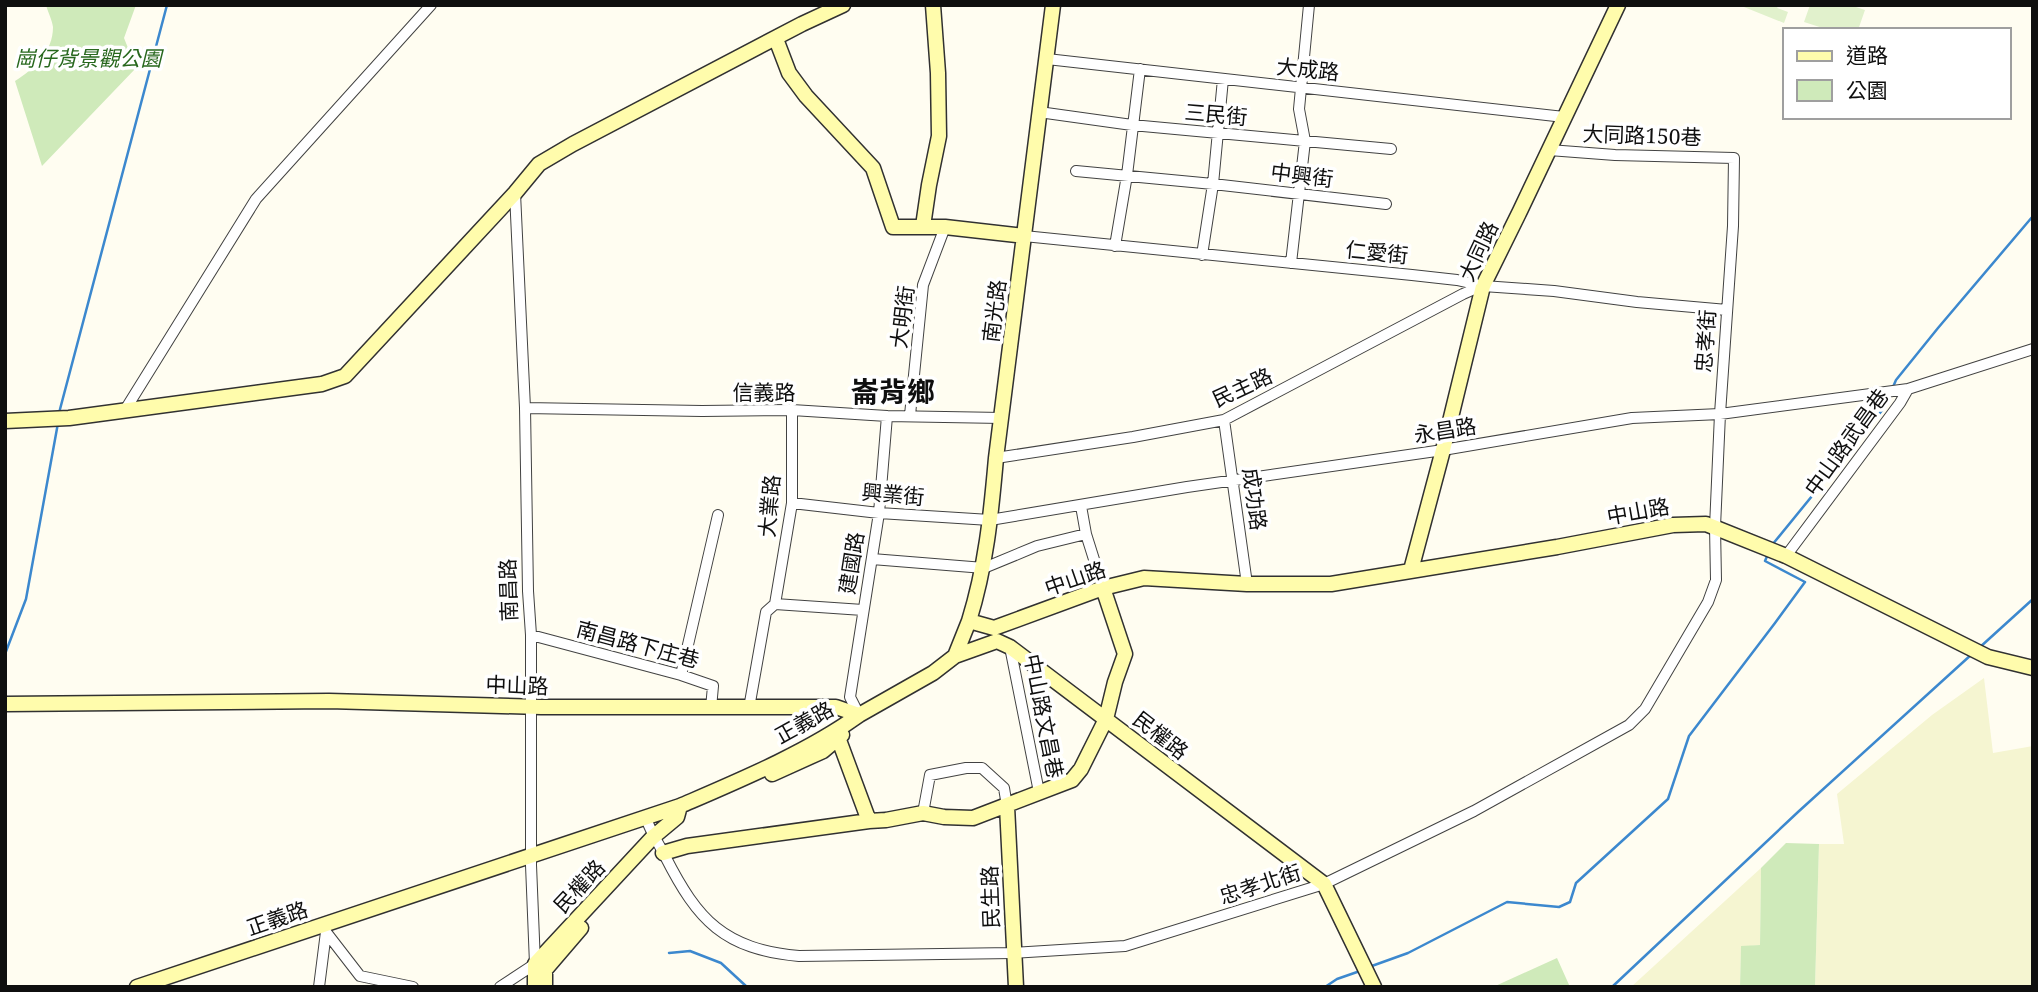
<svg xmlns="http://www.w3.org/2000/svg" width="2038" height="992" font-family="'Noto Serif','Noto Sans TC',serif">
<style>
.farmland{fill:#f5f5d1}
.green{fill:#cfeaba}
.pitch{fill:#e1f1cc}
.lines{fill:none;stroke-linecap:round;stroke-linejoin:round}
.stream{stroke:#3c88ce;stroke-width:2.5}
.street-casing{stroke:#424242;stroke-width:12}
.secondary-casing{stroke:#313131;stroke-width:17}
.street{stroke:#fff;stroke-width:10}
.secondary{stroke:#fffcac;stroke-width:14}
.labels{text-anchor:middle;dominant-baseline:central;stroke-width:7;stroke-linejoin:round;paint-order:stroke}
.park-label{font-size:21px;font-style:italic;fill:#28681e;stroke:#fff}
.street-label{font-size:21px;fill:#0f0f0f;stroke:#fff}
.district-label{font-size:28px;font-weight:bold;fill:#0f0f0f;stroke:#fff}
</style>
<rect width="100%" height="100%" fill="#fffdf1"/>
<path class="farmland" d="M 1984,678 L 1993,753 L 2033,746 L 2033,987 L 1815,987 L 1819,844 L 1844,844 L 1837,794 L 1932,715 Z
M 1761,868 L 1760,945 L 1741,947 L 1740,987 L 1631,987 Z"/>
<path class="green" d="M 46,5 L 136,5 L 124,38 L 136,68 L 42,166 L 15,81 C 34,69 53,52 53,27 C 52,20 48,12 46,5 Z
M 1786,843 L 1819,844 L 1815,987 L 1740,987 L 1741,946 L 1760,945 L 1761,868 Z
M 1557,958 L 1570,987 L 1493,987 Z"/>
<path class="pitch" d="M 1739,5 L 1779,5 L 1777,8 L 1788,12 L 1784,23 Z
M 1810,5 L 1850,5 L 1865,10 L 1858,30 L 1829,30 L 1804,22 Z"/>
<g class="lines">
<path class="stream" d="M 1893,387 L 1896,380 L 1938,328 L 2033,216
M 59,413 L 167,5
M 1772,545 L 1884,408 L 1890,393
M 1979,648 L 2033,599
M 5,654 L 26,599 L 58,423
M 669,953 L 690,951 L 721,963 L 747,987
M 1369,967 L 1408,953 L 1507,902 L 1559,907 L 1570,902 L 1576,883 L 1668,799 L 1689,736 L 1775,623 L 1805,582 L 1765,561 L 1768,554
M 1325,987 L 1337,979 L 1360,971
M 1612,987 L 1798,812 L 1972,654"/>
<g class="street-casing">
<path id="street" d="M 1047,59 L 1564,117
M 1039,112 L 1132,125 L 1391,149
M 1076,171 L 1213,184 L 1386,204
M 1024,236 L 1412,275 L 1457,280 L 1483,286 L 1554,291 L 1637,302 L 1727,310
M 1115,246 L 1127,175 L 1140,69
M 1202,255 L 1213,184 L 1223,79
M 1291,263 L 1305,141 L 1299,109 L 1309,5
M 525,408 L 702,411 L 792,410 L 887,416 L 1002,418
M 125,410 L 256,199 L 431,5
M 910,415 L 923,285 L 945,227
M 1224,420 L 1247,584
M 996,458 L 1133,437 L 1224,420 L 1463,294 L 1481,286
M 792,503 L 879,513 L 990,520 L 1187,487 L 1443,450 L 1632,418 L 1720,414 L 1908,389 L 2033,349
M 1081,506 L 1086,534 L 1103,588
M 1786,556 L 1900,403 L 1908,389
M 872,559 L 984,568 L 1037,546 L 1086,534
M 775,604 L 792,503 L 792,410
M 775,604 L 863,610
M 531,635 L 681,675 L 713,686 L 711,708
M 1010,647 L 1039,792
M 681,675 L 718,515
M 749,708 L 766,612 L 775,604
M 859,715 L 850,697 L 879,513 L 887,416
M 923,813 L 930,775 L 966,768 L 982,768 L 1004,788 L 1007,806
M 646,818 C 651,833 658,842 665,856 C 698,921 724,949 799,956 L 1013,953 L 1125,946 L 1324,884 L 1474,811 L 1629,725 L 1645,709 L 1708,602 L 1716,580 L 1715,527 L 1720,414 L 1733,226 L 1734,158 L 1615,155 L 1549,150
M 324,924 L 326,932 L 360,976 L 413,987
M 319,987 L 326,932
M 500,987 L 535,964 L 531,865 L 531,635 L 528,591 L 525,408 L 515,193"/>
</g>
<g class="secondary-casing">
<path id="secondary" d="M 776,39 L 789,73 L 806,96 L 873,168 L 893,227 L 945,227 L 1024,236
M 923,226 L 929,185 L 939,136 L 938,73 L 933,5
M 5,421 L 69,418 L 322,384 L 345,376 L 515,193 L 539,164 L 573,144 L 802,24 L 843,5
M 1411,570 L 1443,450 L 1483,286 L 1520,211 L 1618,5
M 969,621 C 986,566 991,515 996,458 L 1053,5
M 994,628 L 1103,588 L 1144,578 L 1247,584 L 1331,584 L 1557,547 L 1673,525 L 1706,524 L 1786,556 L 1988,657 L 2033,668
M 997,641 L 1010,647 L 1324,884 L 1374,987
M 955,656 L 969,621 L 994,628
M 5,704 L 329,701 L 541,707 L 836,707 L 859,715 L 933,673 L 955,656 L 997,641
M 836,732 L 869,821 L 886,820 L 923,813 L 944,817 L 973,818 L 1072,780 L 1081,769 L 1106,719 L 1115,682 L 1125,654 L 1103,588
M 772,774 L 823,751 L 842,735
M 1007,806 L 1016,987
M 663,853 L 687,846 L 869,821
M 137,987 L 680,806 C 738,781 808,752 859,715
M 535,987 L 535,964 L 653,837 L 677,817 L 680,806
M 545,987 L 545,970 L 581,928"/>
</g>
<use href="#street" class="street"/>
<use href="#secondary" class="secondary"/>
</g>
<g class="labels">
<g class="park-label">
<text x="88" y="58">崗仔背景觀公園</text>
</g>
<g class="street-label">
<text transform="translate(1308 69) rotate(6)">大成路</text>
<text transform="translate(1216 114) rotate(5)">三民街</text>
<text transform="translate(1642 135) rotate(2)">大同路150巷</text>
<text transform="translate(1302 175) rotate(7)">中興街</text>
<text transform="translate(1478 251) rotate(-65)">大同路</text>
<text transform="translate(1377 252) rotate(6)">仁愛街</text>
<text transform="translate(994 311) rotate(-83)">南光路</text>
<text transform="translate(902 317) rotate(-83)">大明街</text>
<text transform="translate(1705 341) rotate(-86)">忠孝街</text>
<text transform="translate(1242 387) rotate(-25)">民主路</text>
<text x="764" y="392">信義路</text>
<text transform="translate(1445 430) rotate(-9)">永昌路</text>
<text transform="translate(1846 442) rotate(-54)">中山路武昌巷</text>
<text transform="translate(893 494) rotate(5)">興業街</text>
<text transform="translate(1255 499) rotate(82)">成功路</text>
<text transform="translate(769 506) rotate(-85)">大業路</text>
<text transform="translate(1638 511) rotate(-10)">中山路</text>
<text transform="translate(851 563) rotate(-81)">建國路</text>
<text transform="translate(1075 578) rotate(-19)">中山路</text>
<text transform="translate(508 590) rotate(-92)">南昌路</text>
<text transform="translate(638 644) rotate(15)">南昌路下庄巷</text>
<text transform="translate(517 685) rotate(2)">中山路</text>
<text transform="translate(1044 716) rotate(79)">中山路文昌巷</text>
<text transform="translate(804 722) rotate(-29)">正義路</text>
<text transform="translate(1161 735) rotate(38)">民權路</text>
<text transform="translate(1260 884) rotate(-18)">忠孝北街</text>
<text transform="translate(579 886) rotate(-47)">民權路</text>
<text transform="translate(990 897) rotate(-92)">民生路</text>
<text transform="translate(277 918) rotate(-19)">正義路</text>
</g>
<g class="district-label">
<text x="893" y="391">崙背鄉</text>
</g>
</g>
<rect width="2038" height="992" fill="none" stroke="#0f0f0f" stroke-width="14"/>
<rect x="1783" y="28" width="228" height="91" fill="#ffffff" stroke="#9f9f9f" stroke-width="2"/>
<rect x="1797" y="51" width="35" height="10" fill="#fffcac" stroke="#9f9f9f" stroke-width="2"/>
<text x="1846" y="63" font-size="21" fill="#0f0f0f">道路</text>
<rect x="1797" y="80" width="35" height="21" fill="#cfeaba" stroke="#9f9f9f" stroke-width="2"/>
<text x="1846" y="98" font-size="21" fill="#0f0f0f">公園</text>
</svg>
